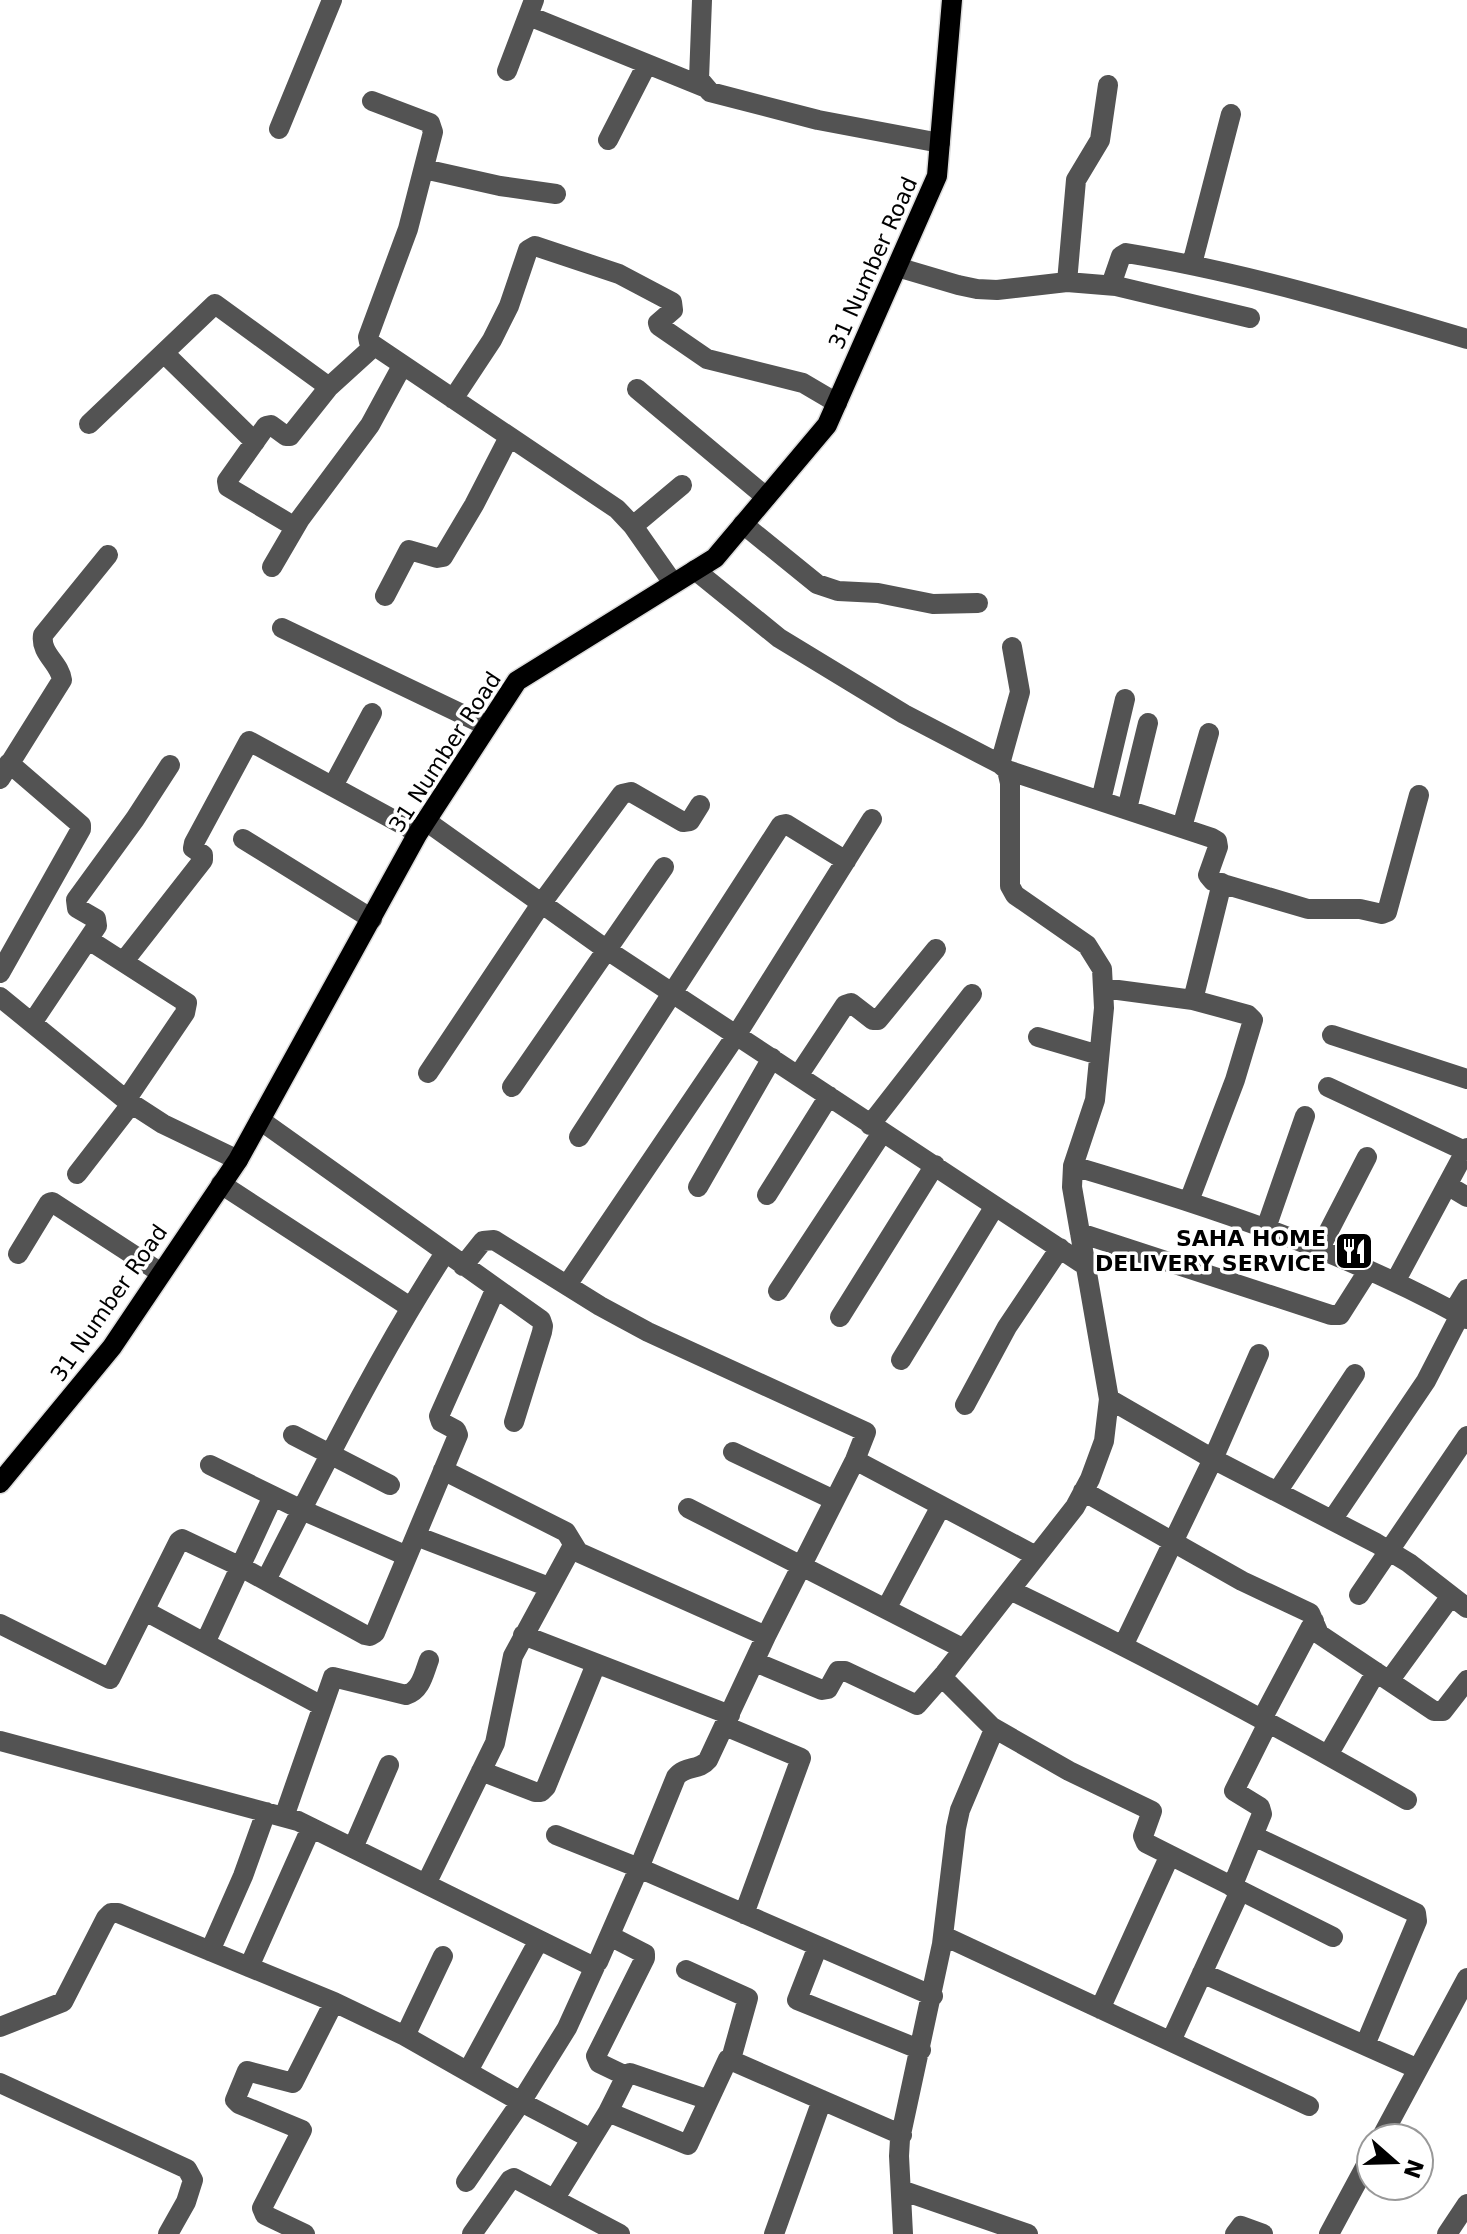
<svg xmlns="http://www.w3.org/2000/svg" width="1467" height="2234" font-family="'DejaVu Sans',sans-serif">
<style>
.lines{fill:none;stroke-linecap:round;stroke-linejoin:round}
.major-casing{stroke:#dbdbdb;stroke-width:23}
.minor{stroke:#535353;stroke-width:20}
.major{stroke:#000;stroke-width:20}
.labels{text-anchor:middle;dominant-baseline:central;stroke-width:7;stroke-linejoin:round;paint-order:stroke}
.street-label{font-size:22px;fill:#000;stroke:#fff}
.poi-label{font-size:22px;font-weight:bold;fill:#000;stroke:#fff;text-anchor:end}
</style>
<rect width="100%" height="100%" fill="#fff"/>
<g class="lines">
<g class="major-casing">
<path id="major" d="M 0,1483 L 112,1347 L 238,1160 L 418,833 L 517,681 L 715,558 L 827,425 L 937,176 L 952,0"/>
</g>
<path class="minor" d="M 702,0 L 699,79 L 710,92 L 818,120 L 940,143
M 529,16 L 704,87
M 507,71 L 534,0
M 372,101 L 430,123 L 433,132 L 408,229 L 368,337 L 369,342 L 617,509 L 633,526 L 673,583
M 279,129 L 332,0
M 608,140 L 647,64
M 424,169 L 500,186 L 556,194
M 1192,264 L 1231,114
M 897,267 L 958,285 L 977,289 L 997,290 L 1067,282 L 1116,286 L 1250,318
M 1067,282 L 1076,180 L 1100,140 L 1108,85
M 1111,285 L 1121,256 L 1126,253 C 1242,272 1354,305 1467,339
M 165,354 L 255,442
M 637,389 L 766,497
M 453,399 L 492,340 L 509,306 L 528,250 L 535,246 L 619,274 L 672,302 L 673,310 L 658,323 L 659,326 L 707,359 L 803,383 L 837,403
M 89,424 L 215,304 L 329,387
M 743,524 L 817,584 L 838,591 L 878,593 L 933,604 L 978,603
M 633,526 L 682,485
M 295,527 L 228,487 L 227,481 L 266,426 L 271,425 L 286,436 L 290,436 L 329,387 L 373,347
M 272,567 L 300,519 L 370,425 L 402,366
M 695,570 L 779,638 L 904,714 L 1000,764 L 1007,770 L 1010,783 L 1010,886 L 1015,895 L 1087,945 L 1102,969 L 1104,1008 L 1095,1100 L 1073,1166 L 1072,1187 L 1109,1399 L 1104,1441 L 1090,1479 L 1075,1507 L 945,1673 L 946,1681 L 992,1727 L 993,1732 L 960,1810 L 956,1828 L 942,1944 L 900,2139 L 899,2156 L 903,2234
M 385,596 L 409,550 L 437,558 L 443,557 L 474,505 L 509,437
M 282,628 L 487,726
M 1000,764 L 1020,692 L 1012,647
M 1007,770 L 1212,838 L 1217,841 L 1218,847 L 1208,875 L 1213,881 L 1308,909 L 1360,909 L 1382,914 L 1387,912 L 1419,795
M 0,779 L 62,680 C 60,663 40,654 43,635 L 108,555
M 333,786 L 372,713
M 1101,800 L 1125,699
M 1127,809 L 1148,723
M 426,821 L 607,950 L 1086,1266
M 1182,827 L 1209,733
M 243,839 L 372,919
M 89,940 L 187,1003 L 185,1013 L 126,1100
M 124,961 L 203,860 L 203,855 L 193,848 L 194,843 L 249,741 L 418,833
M 0,973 L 81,829 L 81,825 L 9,763
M 1103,988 L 1193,1000 L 1222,883
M 0,997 L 126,1100 L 163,1124 L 238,1160
M 32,1023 L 97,926 L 96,919 L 77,908 L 76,900 L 135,819 L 170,765
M 1332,1035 L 1467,1079
M 1038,1037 L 1099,1055
M 428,1073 L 541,904 L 622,794 L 631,792 L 683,822 L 690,821 L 700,805
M 798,1076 L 845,1005 L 851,1003 L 873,1020 L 878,1020 L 936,949
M 512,1087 L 664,867
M 1328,1087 L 1465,1151
M 260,1120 L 541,1320 L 543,1326 L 542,1332 L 514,1422
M 870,1125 L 972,994
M 579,1137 L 781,825 L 786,824 L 846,861
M 1073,1166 C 1208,1206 1343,1250 1467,1319
M 77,1174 L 132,1103
M 221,1184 L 410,1307
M 1447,1185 L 1467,1197
M 698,1187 L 772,1058
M 767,1195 L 829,1096
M 1189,1201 L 1235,1080 L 1253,1020 L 1248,1015 L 1193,1000
M 1266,1228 L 1305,1116
M 1080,1233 L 1331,1315 L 1340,1315 L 1368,1271
M 1319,1250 L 1367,1157
M 18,1254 L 49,1203 L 52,1202 L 161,1273
M 463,1266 L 483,1241 L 494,1240 L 600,1306 L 648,1332 L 866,1432 L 855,1460 L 766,1636 L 708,1760 C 699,1771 685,1765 676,1777 L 639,1868 L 556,1835
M 1395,1282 L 1467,1148
M 567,1285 L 737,1034 L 872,819
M 778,1291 L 882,1133
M 1453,1312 L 1467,1289
M 840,1317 L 935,1165
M 901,1360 L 995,1206
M 1109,1399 L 1213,1459 L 1376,1543 L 1409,1563 L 1467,1608
M 965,1405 L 1007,1327 L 1060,1248
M 293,1435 L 390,1485
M 733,1452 L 834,1500
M 855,1460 L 1036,1556
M 210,1465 L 302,1510 L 407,1556
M 443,1470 L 566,1532 L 577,1550
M 1083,1491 L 1242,1581 L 1310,1613 L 1319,1634 L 1434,1711 L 1443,1711 L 1467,1680
M 1277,1492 L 1355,1374
M 688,1508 L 964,1649
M 1332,1520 L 1426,1381 L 1460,1315
M 416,1536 L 549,1587
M 266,1580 C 322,1470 377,1358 445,1253
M 1010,1590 C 1145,1655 1277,1726 1407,1800
M 1359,1595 L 1467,1436
M 886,1609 L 941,1506
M 145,1611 L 322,1706
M 0,1624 L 110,1679 L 179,1541 L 182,1539 L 239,1566 L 365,1635 L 370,1636 L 375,1633 L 458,1435 L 456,1430 L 441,1422 L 439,1416 L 496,1288
M 523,1635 L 730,1715
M 205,1643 L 273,1496
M 1123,1646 L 1213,1459 L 1259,1354
M 755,1662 L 822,1690 L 828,1689 L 838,1671 L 845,1671 L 917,1705 L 945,1673
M 1389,1681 L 1451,1596
M 1262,1719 L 1314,1621
M 725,1726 L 801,1758 L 744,1914
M 992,1727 L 1069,1771 L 1152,1811 L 1143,1836 L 1146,1843 L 1333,1937
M 0,1741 L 298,1821 L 590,1965 L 598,1962 L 639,1868 L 933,1996
M 1328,1755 L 1376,1672
M 481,1771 L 535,1792 L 541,1792 L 546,1787 L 596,1664
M 284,1817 L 333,1677 L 406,1695 C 421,1691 424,1673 429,1660
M 1254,1836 L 1416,1913 L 1417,1921 L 1365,2045
M 353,1848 L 389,1765
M 426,1884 L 495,1743 L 513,1656 L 571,1549 L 766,1636
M 1232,1887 L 1262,1814 L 1260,1807 L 1234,1791 L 1268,1723
M 610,1936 L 645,1954 L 645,1958 L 596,2056 L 599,2063 L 626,2076
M 944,1936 L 1309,2106
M 818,1946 L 797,2000 L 921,2050
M 210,1951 L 243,1876 L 266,1812
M 249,1967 L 311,1828
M 686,1970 L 748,1998 L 731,2059
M 1202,1973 L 1418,2069
M 1100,2009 L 1170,1855
M 0,2027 L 63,2002 L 106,1918 L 111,1913 L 118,1913 L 334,2002 L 405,2036 L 521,2102 L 590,2138
M 405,2036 L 443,1956
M 1171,2041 L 1240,1891
M 468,2071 L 539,1940
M 0,2083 L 187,2169 L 193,2180 L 186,2202 L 168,2234
M 608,2112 L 626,2076 L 630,2073 L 709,2100
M 1381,2138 L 1467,1978
M 466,2182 L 521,2102 L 567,2028 L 597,1962
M 901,2190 L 1028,2234
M 555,2198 L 608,2112 L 688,2145 L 728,2059 L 902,2135
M 305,2234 L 265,2215 L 262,2208 L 302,2130 L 239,2104 L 235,2100 L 247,2071 L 293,2083 L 334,2002
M 472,2234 L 510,2180 L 514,2178 L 620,2234
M 774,2234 L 822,2100
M 1235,2234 L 1241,2226 L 1263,2234
M 1329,2234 L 1371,2156
M 1447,2234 L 1467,2204"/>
<use href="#major" class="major"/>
</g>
<defs>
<g id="restaurant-square" transform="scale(2)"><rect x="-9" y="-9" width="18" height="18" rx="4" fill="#000" stroke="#fff"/><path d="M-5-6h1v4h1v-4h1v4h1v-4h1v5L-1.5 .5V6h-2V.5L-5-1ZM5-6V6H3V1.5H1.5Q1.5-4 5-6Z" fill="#fff"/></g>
</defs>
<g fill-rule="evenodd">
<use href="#restaurant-square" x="1354" y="1251"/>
</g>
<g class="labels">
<g class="street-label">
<text transform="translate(873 263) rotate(-66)">31 Number Road</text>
<text transform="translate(445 752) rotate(-57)">31 Number Road</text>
<text transform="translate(109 1303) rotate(-55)">31 Number Road</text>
</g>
<g class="poi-label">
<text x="1326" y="1238">SAHA HOME<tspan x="1326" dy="25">DELIVERY SERVICE</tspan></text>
</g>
</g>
<g transform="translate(1395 2162) rotate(110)"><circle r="38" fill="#ffffff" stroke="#999999" stroke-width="2"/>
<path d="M0-6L14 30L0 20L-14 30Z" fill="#000000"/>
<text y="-12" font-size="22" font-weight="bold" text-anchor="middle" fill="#000000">N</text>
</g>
</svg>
